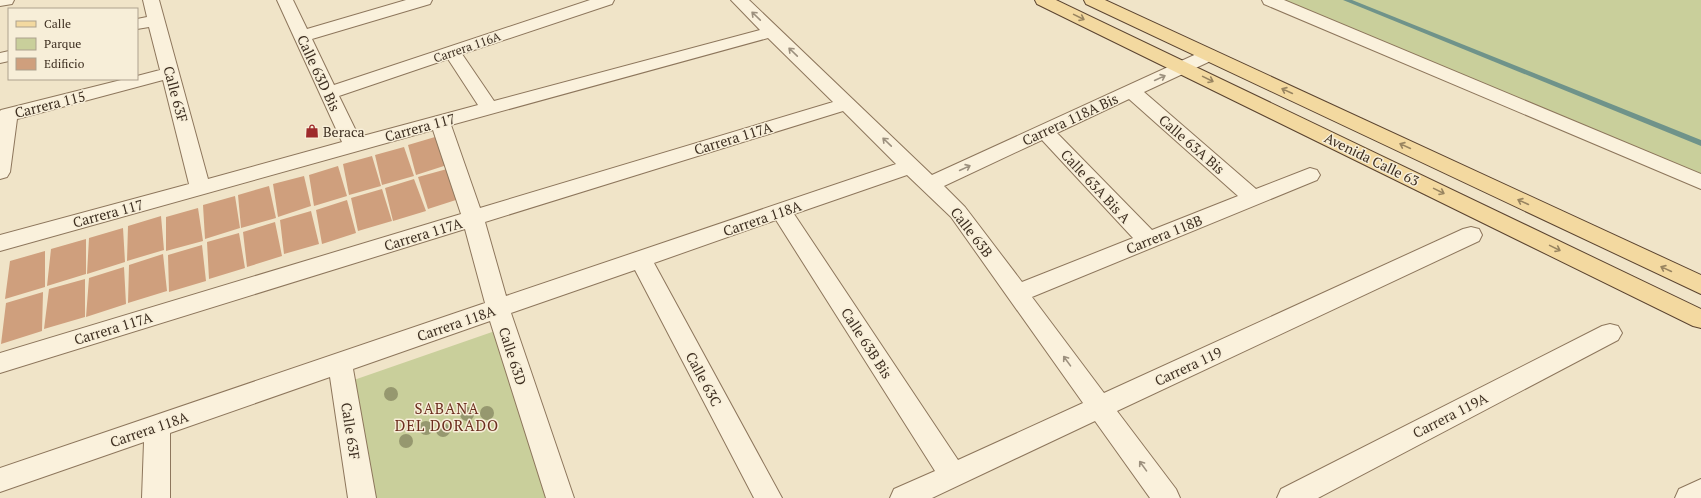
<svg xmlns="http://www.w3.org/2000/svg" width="1701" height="498" font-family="'PT Serif',serif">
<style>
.green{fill:#c9cf9b}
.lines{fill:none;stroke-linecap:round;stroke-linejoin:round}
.stream{fill:#6f938a;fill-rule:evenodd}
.building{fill:#cf9f7d}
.minor-casing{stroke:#8d765c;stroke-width:2}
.major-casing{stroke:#5b4430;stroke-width:2}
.minor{fill:#faf1dc;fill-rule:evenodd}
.major{fill:#f3d9a0;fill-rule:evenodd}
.tree{fill:#96986f}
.oneway{stroke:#9c907e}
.oneway2{stroke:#988460}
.labels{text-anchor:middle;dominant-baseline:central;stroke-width:3;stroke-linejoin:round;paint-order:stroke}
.far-street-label{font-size:12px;fill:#3d2e20;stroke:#f7eed8}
.street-label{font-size:14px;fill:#3d2e20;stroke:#f7eed8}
.poi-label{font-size:14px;fill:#3d2e20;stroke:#f7eed8;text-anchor:start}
.neighbourhood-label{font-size:15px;letter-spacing:1px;fill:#6b2e1e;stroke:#f7eed8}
</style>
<rect width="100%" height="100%" fill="#f0e4c8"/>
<path class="green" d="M 1281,0 L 1701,0 L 1701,176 Z
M 495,331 L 546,498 L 370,498 L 351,381 Z"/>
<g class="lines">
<path class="stream" d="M 1343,0 L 1352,0 L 1701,140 L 1701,146 Z"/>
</g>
<path class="building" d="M 435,137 L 447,165 L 416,175 L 408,145 Z
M 404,147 L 414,176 L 382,185 L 375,155 Z
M 372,156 L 381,186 L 349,195 L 343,164 Z
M 338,166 L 347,196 L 314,206 L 309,175 Z
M 447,169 L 459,199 L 428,209 L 418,177 Z
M 304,176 L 311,206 L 278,217 L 273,184 Z
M 414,179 L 426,211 L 393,221 L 385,188 Z
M 269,186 L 276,218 L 241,228 L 238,195 Z
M 382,189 L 392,221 L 358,231 L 351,198 Z
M 235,196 L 240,228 L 205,239 L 203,205 Z
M 347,200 L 356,233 L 322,244 L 316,210 Z
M 198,208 L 203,241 L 166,251 L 166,217 Z
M 311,211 L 319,244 L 284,254 L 280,220 Z
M 161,216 L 164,250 L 127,261 L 128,226 Z
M 275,222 L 282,256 L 247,267 L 243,232 Z
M 123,228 L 125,262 L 87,274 L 89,238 Z
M 239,233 L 245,268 L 209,279 L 207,242 Z
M 86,239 L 86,274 L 47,286 L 51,249 Z
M 202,245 L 206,281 L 169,292 L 168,255 Z
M 45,251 L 45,287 L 5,299 L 10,261 Z
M 163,254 L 167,291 L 128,303 L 129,265 Z
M 124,267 L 126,304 L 86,317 L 89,278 Z
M 85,279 L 85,317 L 44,329 L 49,289 Z
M 43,292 L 42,331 L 1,344 L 6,303 Z"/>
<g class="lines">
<g class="minor-casing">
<path id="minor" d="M 0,0 L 14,0 L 12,4 L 0,6 Z
M 143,0 L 159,0 L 208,179 L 342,142 L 277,0 L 293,0 L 307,29 L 406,0 L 432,0 L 430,4 L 312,39 L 334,85 L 590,0 L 614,0 L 612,4 L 462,54 L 494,101 L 760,30 L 731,0 L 749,0 L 932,175 L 1203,51 L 1209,50 L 1215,51 L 1218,55 L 1215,59 L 1144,92 L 1256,189 L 1310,168 L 1317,170 L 1320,175 L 1317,180 L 1032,297 L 1104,393 L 1463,229 L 1471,227 L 1479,229 L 1482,235 L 1479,241 L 1117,411 L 1176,489 L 1180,498 L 1150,498 L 1095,421 L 932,498 L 890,498 L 894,489 L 935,471 L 776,220 L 654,263 L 782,498 L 754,498 L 635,270 L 511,313 L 574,498 L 546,498 L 490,321 L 353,369 L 376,498 L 348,498 L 330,377 L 170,433 L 170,498 L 142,498 L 144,442 L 0,492 L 0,468 L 485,303 L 465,229 L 0,373 L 0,353 L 461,214 L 433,130 L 0,251 L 0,235 L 189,184 L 163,80 L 17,119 L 10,172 L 7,177 L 0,179 L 0,111 L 1,110 L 125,79 L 137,79 L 137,76 L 160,70 L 149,27 L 137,29 L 137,19 L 147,17 ZM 768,38 L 833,102 L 480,208 L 451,125 ZM 448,59 L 478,105 L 359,137 L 339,96 ZM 1129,99 L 1238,196 L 1152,230 L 1057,133 ZM 843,111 L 896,164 L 506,296 L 485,222 ZM 1042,140 L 1133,238 L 1022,282 L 965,207 L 944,186 ZM 907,175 L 951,217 L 1083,403 L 958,460 L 794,214 Z
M 1262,0 L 1284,0 L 1701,174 L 1701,189 L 1264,4 Z
M 9,51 L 9,61 L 0,63 L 0,53 Z
M 1610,324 L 1618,326 L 1622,333 L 1618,340 L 1318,498 L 1277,498 L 1281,489 L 1602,326 Z
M 1701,479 L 1701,498 L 1675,498 L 1679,489 Z"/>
</g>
<g class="major-casing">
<path id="major" d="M 1035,0 L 1056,0 L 1701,309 L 1701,328 L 1693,326 L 1037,4 Z
M 1084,0 L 1105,0 L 1701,275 L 1701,294 L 1086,4 Z"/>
</g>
<use href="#minor" class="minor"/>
<use href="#major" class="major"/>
</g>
<g class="tree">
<circle cx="391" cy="394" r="7"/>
<circle cx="487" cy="413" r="7"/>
<circle cx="467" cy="414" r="7"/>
<circle cx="426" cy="428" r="7"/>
<circle cx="443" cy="430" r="7"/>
<circle cx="406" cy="441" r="7"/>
</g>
<defs><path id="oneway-shaft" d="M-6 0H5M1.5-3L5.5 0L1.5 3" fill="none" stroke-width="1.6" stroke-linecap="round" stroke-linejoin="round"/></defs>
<g class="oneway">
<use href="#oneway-shaft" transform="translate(756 16) rotate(-136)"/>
<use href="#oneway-shaft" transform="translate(793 52) rotate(-136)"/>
<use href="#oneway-shaft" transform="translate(1160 78) rotate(-25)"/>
<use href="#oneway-shaft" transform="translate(887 142) rotate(-136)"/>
<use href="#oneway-shaft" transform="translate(965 168) rotate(-25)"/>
<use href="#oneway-shaft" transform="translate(1067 361) rotate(-126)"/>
<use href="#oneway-shaft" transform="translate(1143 466) rotate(-126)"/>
</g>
<g class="oneway2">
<use href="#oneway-shaft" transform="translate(1079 17) rotate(26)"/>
<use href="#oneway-shaft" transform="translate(1208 79) rotate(26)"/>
<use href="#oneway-shaft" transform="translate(1287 91) rotate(-155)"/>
<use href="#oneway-shaft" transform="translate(1405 146) rotate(-155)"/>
<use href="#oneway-shaft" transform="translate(1439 191) rotate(26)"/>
<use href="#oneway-shaft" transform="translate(1523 202) rotate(-155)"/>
<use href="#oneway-shaft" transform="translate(1555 248) rotate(26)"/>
<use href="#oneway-shaft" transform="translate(1666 269) rotate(-155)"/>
</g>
<defs>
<g id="shop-bare" transform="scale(1.08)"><path d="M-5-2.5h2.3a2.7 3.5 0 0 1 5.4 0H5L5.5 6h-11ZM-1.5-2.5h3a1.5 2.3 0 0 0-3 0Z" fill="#9e2a2b" stroke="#f7eed8" stroke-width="2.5" paint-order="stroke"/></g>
</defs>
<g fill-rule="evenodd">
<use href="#shop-bare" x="312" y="131"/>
</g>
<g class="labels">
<g class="far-street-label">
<text transform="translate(467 47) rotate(-19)">Carrera 116A</text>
</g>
<g class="street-label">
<text transform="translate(319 73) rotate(65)">Calle 63D Bis</text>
<text transform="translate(176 94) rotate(75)">Calle 63F</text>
<text transform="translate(50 104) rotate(-14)">Carrera 115</text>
<text transform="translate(1070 119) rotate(-25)">Carrera 118A Bis</text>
<text transform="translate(420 127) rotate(-15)">Carrera 117</text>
<text transform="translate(733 138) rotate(-17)">Carrera 117A</text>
<text transform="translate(1192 144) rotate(41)">Calle 63A Bis</text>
<text transform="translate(1372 159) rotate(26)">Avenida Calle 63</text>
<text transform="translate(1096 186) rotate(47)">Calle 63A Bis A</text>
<text transform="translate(108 213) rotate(-15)">Carrera 117</text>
<text transform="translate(762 218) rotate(-19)">Carrera 118A</text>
<text transform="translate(972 232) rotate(52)">Calle 63B</text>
<text transform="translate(423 234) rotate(-17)">Carrera 117A</text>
<text transform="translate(1164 234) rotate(-22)">Carrera 118B</text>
<text transform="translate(456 323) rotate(-19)">Carrera 118A</text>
<text transform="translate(113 328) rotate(-17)">Carrera 117A</text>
<text transform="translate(867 343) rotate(57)">Calle 63B Bis</text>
<text transform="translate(513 356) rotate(72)">Calle 63D</text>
<text transform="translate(1188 366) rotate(-25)">Carrera 119</text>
<text transform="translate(704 379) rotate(62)">Calle 63C</text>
<text transform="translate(1450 415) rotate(-27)">Carrera 119A</text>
<text transform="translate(149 429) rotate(-19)">Carrera 118A</text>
<text transform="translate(351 431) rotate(81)">Calle 63F</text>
</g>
<g class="poi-label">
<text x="323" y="131">Beraca</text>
</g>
<g class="neighbourhood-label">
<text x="447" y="408">SABANA<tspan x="447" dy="17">DEL DORADO</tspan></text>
</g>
</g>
<rect x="8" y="8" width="130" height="72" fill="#f7eed8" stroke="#ada18e"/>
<rect x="16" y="21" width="20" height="6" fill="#f3d9a0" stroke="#ada18e"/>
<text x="44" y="28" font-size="12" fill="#3d2e20">Calle</text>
<rect x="16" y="38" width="20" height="12" fill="#c9cf9b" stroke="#ada18e"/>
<text x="44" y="48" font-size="12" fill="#3d2e20">Parque</text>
<rect x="16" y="58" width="20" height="12" fill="#cf9f7d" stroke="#ada18e"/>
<text x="44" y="68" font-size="12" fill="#3d2e20">Edificio</text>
</svg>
